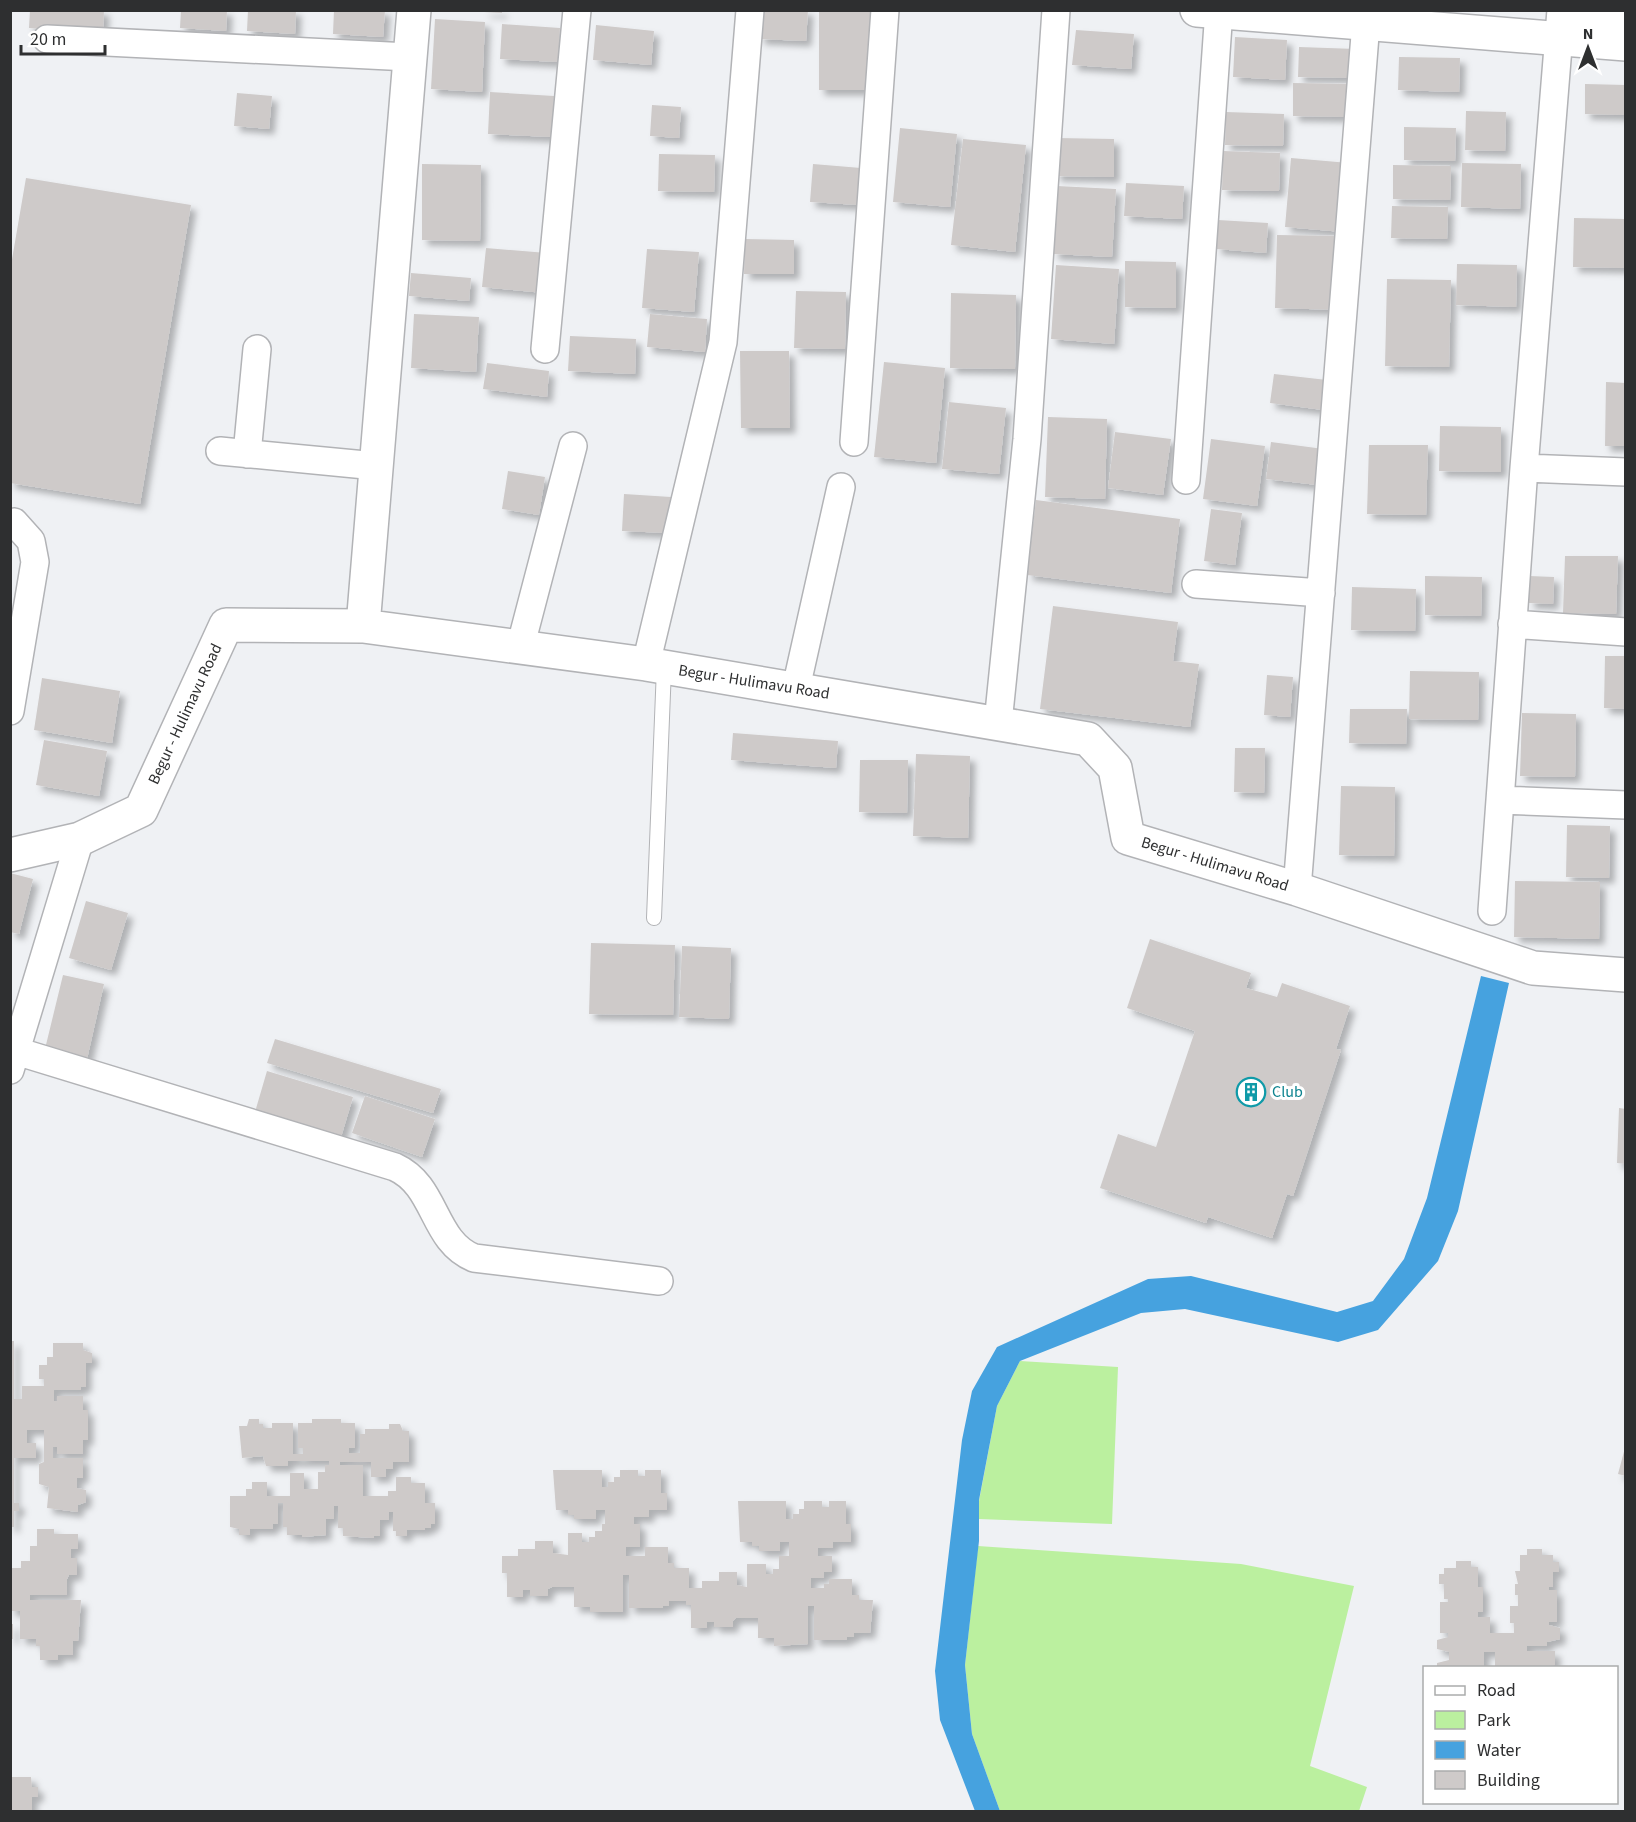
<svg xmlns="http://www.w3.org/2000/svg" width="1636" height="1822" font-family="'Source Sans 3',sans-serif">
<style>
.green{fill:#bbf09f}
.water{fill:#46a2df}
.building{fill:#cecac9;filter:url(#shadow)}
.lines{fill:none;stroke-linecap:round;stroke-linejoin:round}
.lane-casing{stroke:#b2b3b6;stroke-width:16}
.street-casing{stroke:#b2b3b6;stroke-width:30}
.secondary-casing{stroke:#b2b3b6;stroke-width:36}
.lane{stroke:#fff;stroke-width:14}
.street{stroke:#fff;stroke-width:27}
.secondary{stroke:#fff;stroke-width:33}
.labels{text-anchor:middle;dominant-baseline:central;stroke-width:6;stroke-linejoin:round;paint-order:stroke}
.street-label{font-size:16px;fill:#2e2f30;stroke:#fff}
.culture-label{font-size:16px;fill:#0d838f;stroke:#fff;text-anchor:start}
</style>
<defs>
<filter id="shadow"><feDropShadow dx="5.5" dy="5.5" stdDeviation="3" flood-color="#0004"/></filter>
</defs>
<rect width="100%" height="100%" fill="#eff1f4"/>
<path class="green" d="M 1020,1361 L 1118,1367 L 1112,1524 L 979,1519 L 979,1501 L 997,1406 Z
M 978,1546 L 1241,1564 L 1354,1586 L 1310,1766 L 1367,1787 L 1359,1811 L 1000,1811 L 972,1734 L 965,1665 Z"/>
<path class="water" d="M 1481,976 L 1509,983 L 1458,1211 L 1438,1261 L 1378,1330 L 1338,1342 L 1185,1309 L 1141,1313 L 1020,1361 L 997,1406 L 979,1500 L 979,1541 L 965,1665 L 972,1734 L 1000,1811 L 975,1811 L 940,1720 L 935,1671 L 962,1440 L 972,1391 L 997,1347 L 1148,1279 L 1191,1276 L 1337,1312 L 1373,1301 L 1404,1259 L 1427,1198 Z"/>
<path class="building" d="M 30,10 L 104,10 L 103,33 L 29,28 Z
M 181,10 L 227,10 L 226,31 L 180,28 Z
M 248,10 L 296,10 L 295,34 L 247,31 Z
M 334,10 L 385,10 L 383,37 L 333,34 Z
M 484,10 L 502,10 L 502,13 L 484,12 Z
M 760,10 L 808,10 L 806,41 L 759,39 Z
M 819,10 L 870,10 L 870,90 L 819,90 Z
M 435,19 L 485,22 L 482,92 L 431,89 Z
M 502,24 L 560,28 L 558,62 L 500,59 Z
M 596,25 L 654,31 L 651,65 L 593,60 Z
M 1076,30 L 1134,34 L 1131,69 L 1072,65 Z
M 1235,37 L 1287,40 L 1285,80 L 1233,77 Z
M 1299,47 L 1356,49 L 1355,78 L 1298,77 Z
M 1399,57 L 1460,58 L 1459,92 L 1398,90 Z
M 1293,83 L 1351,84 L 1351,117 L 1293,116 Z
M 1585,84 L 1626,85 L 1626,115 L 1585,114 Z
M 490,92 L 554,96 L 552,137 L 488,134 Z
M 237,93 L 272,96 L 269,129 L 234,126 Z
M 652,105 L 681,107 L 679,138 L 650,136 Z
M 1466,111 L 1506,112 L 1505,151 L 1465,150 Z
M 1226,112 L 1284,114 L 1283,146 L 1225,145 Z
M 1404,127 L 1456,128 L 1455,161 L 1404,160 Z
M 900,128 L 957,134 L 950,207 L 893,202 Z
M 1056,138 L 1114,139 L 1114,177 L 1055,176 Z
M 963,139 L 1026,145 L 1015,252 L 951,245 Z
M 1223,151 L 1280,153 L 1279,191 L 1222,190 Z
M 659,154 L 715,155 L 714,192 L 658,191 Z
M 1291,158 L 1349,163 L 1343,232 L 1285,227 Z
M 1462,163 L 1521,164 L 1520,209 L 1461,207 Z
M 422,164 L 481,165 L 480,241 L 422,240 Z
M 813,164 L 861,168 L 859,205 L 810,202 Z
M 1393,165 L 1451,166 L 1450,200 L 1393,199 Z
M 26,178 L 191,205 L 140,504 L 10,483 L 10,271 Z
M 1126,183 L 1184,186 L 1182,219 L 1124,216 Z
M 1057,186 L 1116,189 L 1112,257 L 1053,254 Z
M 1392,206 L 1448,207 L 1447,239 L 1391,238 Z
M 1574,218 L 1626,219 L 1626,268 L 1573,267 Z
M 1218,220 L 1268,223 L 1266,253 L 1216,249 Z
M 1277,235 L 1342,236 L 1341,310 L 1275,308 Z
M 745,239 L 794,240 L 794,274 L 744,274 Z
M 486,248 L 547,253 L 544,293 L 482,287 Z
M 647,249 L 699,252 L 694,312 L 642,308 Z
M 1125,261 L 1176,262 L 1176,308 L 1125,307 Z
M 1457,264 L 1517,265 L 1516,307 L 1456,305 Z
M 1056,265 L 1119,269 L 1114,344 L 1051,339 Z
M 411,273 L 471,278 L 469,301 L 409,296 Z
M 1387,279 L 1451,280 L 1449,367 L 1385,366 Z
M 796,291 L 846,292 L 845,349 L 794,348 Z
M 951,293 L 1016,295 L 1015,369 L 950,368 Z
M 414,314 L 479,317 L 476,372 L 411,368 Z
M 650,314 L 707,319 L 705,352 L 647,347 Z
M 570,336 L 636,339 L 635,374 L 568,371 Z
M 740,351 L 789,351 L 790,428 L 741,428 Z
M 884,362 L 945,368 L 936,463 L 874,457 Z
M 487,363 L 549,371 L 547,397 L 483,389 Z
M 1274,374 L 1327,380 L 1323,410 L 1270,403 Z
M 1606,382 L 1626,383 L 1626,446 L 1605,446 Z
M 949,402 L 1006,408 L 999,474 L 942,469 Z
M 1048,417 L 1107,419 L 1105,499 L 1045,497 Z
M 1440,426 L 1501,427 L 1501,472 L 1439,471 Z
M 1115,432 L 1171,439 L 1163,495 L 1108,488 Z
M 1211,439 L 1265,446 L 1257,506 L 1203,499 Z
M 1271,442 L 1331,450 L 1326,486 L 1266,479 Z
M 1369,445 L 1428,445 L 1426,515 L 1367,514 Z
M 508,471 L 545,477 L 539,515 L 502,509 Z
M 624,494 L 671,497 L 668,533 L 622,531 Z
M 1036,500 L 1180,519 L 1171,593 L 1027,575 Z
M 1211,509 L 1242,513 L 1235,565 L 1204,561 Z
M 1565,556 L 1618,556 L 1616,614 L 1563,613 Z
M 1425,576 L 1482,577 L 1481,616 L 1425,615 Z
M 1529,576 L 1554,577 L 1553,604 L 1529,603 Z
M 1352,587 L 1416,589 L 1415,631 L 1351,630 Z
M 1053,606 L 1178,622 L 1173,661 L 1199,664 L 1190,727 L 1040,709 Z
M 1605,656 L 1626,656 L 1626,709 L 1604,708 Z
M 1410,671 L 1479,672 L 1478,720 L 1409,719 Z
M 1267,675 L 1293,677 L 1290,717 L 1264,715 Z
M 42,678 L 120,691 L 112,743 L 34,730 Z
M 1350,709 L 1407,709 L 1406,744 L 1349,743 Z
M 1522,713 L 1576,714 L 1575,777 L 1520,776 Z
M 733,733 L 838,741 L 836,768 L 731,760 Z
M 44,740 L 107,751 L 99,796 L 36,785 Z
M 1235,748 L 1265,748 L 1264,793 L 1234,792 Z
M 916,754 L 970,756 L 968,838 L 913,836 Z
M 860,760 L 908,760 L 907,813 L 859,812 Z
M 1341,786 L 1395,787 L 1394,856 L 1339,855 Z
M 1567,825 L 1610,826 L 1609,878 L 1566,877 Z
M 10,873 L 33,879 L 19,934 L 10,932 Z
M 1515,881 L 1600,882 L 1599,939 L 1514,937 Z
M 86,901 L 128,913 L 111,970 L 69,958 Z
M 1150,939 L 1251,973 L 1246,988 L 1277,997 L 1282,983 L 1350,1006 L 1336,1049 L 1341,1050 L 1293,1196 L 1287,1194 L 1272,1238 L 1208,1217 L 1206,1223 L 1100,1188 L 1118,1134 L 1156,1147 L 1195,1031 L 1127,1008 Z
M 591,943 L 675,945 L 673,1015 L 589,1014 Z
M 682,946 L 731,948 L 729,1019 L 679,1017 Z
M 63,975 L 104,984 L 87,1059 L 45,1049 Z
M 275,1039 L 441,1089 L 433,1113 L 267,1063 Z
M 267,1071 L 353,1097 L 341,1137 L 255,1112 Z
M 365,1096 L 435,1119 L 422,1157 L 352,1133 Z
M 1619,1108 L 1626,1109 L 1626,1164 L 1617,1163 Z
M 10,1341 L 14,1341 L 14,1399 L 22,1399 L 22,1386 L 44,1386 L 44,1379 L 39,1379 L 39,1365 L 47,1365 L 47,1357 L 53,1357 L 53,1343 L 83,1343 L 83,1350 L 92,1353 L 92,1363 L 86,1363 L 86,1387 L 81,1387 L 81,1390 L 54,1390 L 54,1401 L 57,1401 L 57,1396 L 83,1396 L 83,1410 L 88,1410 L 88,1440 L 83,1440 L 83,1454 L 57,1454 L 57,1447 L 53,1447 L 53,1458 L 83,1458 L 83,1478 L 77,1478 L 77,1488 L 86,1490 L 86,1502 L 78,1505 L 78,1512 L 47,1508 L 49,1487 L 39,1484 L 39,1464 L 44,1462 L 44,1430 L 27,1430 L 27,1443 L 36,1443 L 36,1458 L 14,1458 L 14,1503 L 19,1503 L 19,1511 L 14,1511 L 14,1527 L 10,1527 Z
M 249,1419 L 259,1419 L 259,1424 L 263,1424 L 263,1428 L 272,1428 L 272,1423 L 293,1423 L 293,1454 L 303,1454 L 303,1448 L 298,1448 L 298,1423 L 312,1423 L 312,1419 L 341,1419 L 341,1423 L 355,1423 L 355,1448 L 349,1448 L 349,1453 L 360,1453 L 360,1434 L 365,1434 L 365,1429 L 389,1429 L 389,1424 L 400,1424 L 403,1431 L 409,1431 L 409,1462 L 393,1462 L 393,1469 L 386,1469 L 386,1477 L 371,1477 L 371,1462 L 340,1462 L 340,1465 L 363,1465 L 363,1496 L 388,1496 L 388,1491 L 396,1491 L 396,1477 L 411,1477 L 411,1483 L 425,1483 L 425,1503 L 435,1503 L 435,1524 L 431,1524 L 431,1528 L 425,1528 L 425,1530 L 407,1530 L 407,1536 L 396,1536 L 396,1531 L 393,1531 L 393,1512 L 389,1512 L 389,1520 L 380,1520 L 380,1536 L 374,1536 L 374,1538 L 343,1536 L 343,1528 L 338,1528 L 338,1506 L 334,1506 L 334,1519 L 326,1519 L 326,1535 L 302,1537 L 302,1535 L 287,1535 L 287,1527 L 283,1527 L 283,1503 L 278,1503 L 278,1524 L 273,1524 L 273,1529 L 250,1529 L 250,1535 L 239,1535 L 239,1529 L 230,1527 L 230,1496 L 246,1496 L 246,1489 L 252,1489 L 252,1482 L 267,1482 L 267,1496 L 290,1496 L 290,1473 L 304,1473 L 304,1489 L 318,1489 L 318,1472 L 325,1472 L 325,1465 L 329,1465 L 329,1461 L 288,1461 L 288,1466 L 266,1466 L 263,1456 L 242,1458 L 239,1426 L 247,1426 Z
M 1626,1444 L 1626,1476 L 1618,1474 Z
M 553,1470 L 602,1470 L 602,1487 L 608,1487 L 608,1482 L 614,1482 L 614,1477 L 620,1477 L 620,1470 L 638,1470 L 638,1476 L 645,1476 L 645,1470 L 661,1470 L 661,1493 L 667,1493 L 667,1510 L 649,1510 L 649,1517 L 634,1517 L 634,1524 L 640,1524 L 640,1547 L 626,1547 L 626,1556 L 645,1556 L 645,1547 L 668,1547 L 668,1563 L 674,1563 L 674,1568 L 689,1568 L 689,1588 L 702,1588 L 702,1581 L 719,1581 L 719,1572 L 737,1572 L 737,1585 L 747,1587 L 747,1564 L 766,1564 L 766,1574 L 773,1574 L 773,1569 L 779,1569 L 779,1556 L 789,1556 L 789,1542 L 780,1542 L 780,1551 L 759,1551 L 759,1546 L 752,1546 L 752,1542 L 740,1542 L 738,1501 L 786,1501 L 786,1519 L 793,1519 L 793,1514 L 799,1514 L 799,1509 L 804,1509 L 804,1501 L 822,1501 L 822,1507 L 829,1507 L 829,1501 L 846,1501 L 846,1524 L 851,1524 L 851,1542 L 833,1542 L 833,1548 L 818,1548 L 818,1556 L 832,1556 L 832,1572 L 824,1572 L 824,1578 L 811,1578 L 811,1588 L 824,1588 L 824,1584 L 829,1584 L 829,1579 L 852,1579 L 852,1595 L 859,1595 L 859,1600 L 873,1600 L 870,1633 L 854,1633 L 854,1637 L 847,1637 L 847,1640 L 814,1640 L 814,1606 L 808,1606 L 808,1644 L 774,1646 L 774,1638 L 758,1638 L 758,1618 L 736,1618 L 733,1621 L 733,1627 L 714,1627 L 714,1622 L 707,1622 L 707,1628 L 691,1628 L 691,1605 L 686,1605 L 686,1601 L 669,1601 L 669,1606 L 663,1606 L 663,1608 L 629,1608 L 629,1575 L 623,1575 L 623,1612 L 590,1612 L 590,1607 L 574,1607 L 574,1587 L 552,1587 L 548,1589 L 548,1596 L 530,1596 L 530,1590 L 523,1590 L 523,1597 L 507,1597 L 507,1573 L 502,1573 L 502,1556 L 518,1556 L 518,1549 L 535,1549 L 535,1541 L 553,1541 L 553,1553 L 568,1555 L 568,1533 L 582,1533 L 582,1542 L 589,1542 L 589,1537 L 595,1537 L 595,1531 L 602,1531 L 602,1524 L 605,1524 L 605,1510 L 596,1510 L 596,1519 L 574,1519 L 574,1515 L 568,1515 L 568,1510 L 556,1510 Z
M 37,1529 L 54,1529 L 54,1534 L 78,1534 L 78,1549 L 71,1549 L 71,1558 L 77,1558 L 77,1575 L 69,1575 L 67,1579 L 67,1595 L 30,1595 L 30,1600 L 81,1600 L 78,1641 L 73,1641 L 73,1655 L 58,1655 L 58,1660 L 40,1660 L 40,1646 L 36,1646 L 36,1639 L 20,1639 L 20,1611 L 10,1611 L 10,1568 L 21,1568 L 21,1561 L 30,1561 L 30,1546 L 37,1546 Z
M 1527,1549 L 1542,1549 L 1542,1555 L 1553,1555 L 1553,1562 L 1559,1562 L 1559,1572 L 1553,1572 L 1553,1587 L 1549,1587 L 1549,1590 L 1557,1590 L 1557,1622 L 1549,1622 L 1549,1625 L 1560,1628 L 1560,1639 L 1547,1642 L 1547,1646 L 1527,1646 L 1527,1651 L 1555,1651 L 1555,1665 L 1495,1668 L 1495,1652 L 1484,1652 L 1484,1668 L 1437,1668 L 1437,1663 L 1449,1660 L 1449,1652 L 1437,1649 L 1437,1640 L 1448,1637 L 1448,1633 L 1440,1633 L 1440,1602 L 1448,1602 L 1448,1599 L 1444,1599 L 1444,1584 L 1439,1584 L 1439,1574 L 1444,1574 L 1444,1568 L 1456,1568 L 1456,1561 L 1471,1561 L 1471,1567 L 1478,1567 L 1478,1587 L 1483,1587 L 1483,1612 L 1478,1612 L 1478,1617 L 1490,1617 L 1490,1633 L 1514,1633 L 1514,1623 L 1510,1623 L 1510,1606 L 1518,1606 L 1518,1595 L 1515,1595 L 1515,1584 L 1518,1584 L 1515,1571 L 1520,1571 L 1520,1555 L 1527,1555 Z
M 10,1624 L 13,1624 L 13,1639 L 10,1639 Z
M 10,1777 L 31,1777 L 32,1787 L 38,1787 L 38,1797 L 32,1797 L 32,1812 L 10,1812 Z"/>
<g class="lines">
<g class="lane-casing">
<path id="lane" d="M 654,918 L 664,668"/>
</g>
<g class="street-casing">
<path id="street" d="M 47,39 L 409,57
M 545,349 L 577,10
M 854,442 L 885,10
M 220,451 L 376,466
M 247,454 L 257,349
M 1524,468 L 1626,472
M 1186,480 L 1219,10
M 1196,584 L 1321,593
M 1512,624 L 1626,632
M 520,648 L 573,446
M 646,664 L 723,342 L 750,10
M 796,688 L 841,487
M 10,711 L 35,562 L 31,541 L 14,522
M 998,723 L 1027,439 L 1056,10
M 1500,800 L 1626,805
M 1297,889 L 1367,10
M 1492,911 L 1524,468 L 1561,10
M 16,1051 L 395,1167 C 437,1186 432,1241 474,1258 L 659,1281
M 10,1070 L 80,839"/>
</g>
<g class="secondary-casing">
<path id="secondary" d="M 1197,10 L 1626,44
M 1573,10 L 1626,14
M 363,626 L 414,10
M 10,855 L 80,839 L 141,810 L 226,625 L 363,626 L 646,664 L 1088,739 L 1115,768 L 1128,838 L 1297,889 L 1533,968 L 1626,975"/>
</g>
<use href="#lane" class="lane"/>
<use href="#street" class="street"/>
<use href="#secondary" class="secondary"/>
</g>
<defs>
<g id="building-ring" transform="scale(1.5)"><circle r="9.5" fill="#fff" stroke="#0f9aa8" stroke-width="1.5"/><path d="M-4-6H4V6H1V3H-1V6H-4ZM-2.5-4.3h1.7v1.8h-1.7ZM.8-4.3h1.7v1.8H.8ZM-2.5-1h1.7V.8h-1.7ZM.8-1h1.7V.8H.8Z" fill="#0f9aa8"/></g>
</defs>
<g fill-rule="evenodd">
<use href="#building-ring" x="1251" y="1092"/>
</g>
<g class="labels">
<g class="street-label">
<text transform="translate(754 682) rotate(9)">Begur - Hulimavu Road</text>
<text transform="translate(185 714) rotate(-65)">Begur - Hulimavu Road</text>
<text transform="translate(1215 864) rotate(17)">Begur - Hulimavu Road</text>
</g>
<g class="culture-label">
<text x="1272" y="1092">Club</text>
</g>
</g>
<rect width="1636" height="1822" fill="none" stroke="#2e2f30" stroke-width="24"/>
<rect x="1423" y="1666" width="195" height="138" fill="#ffffff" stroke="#abacac" stroke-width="1.5"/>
<rect x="1435" y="1686" width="30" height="9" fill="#ffffff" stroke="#abacac" stroke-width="1.5"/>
<text x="1477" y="1696" font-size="18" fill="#2e2f30">Road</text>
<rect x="1435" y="1711" width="30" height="18" fill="#bbf09f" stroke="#abacac" stroke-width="1.5"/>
<text x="1477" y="1726" font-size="18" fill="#2e2f30">Park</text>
<rect x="1435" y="1741" width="30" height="18" fill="#46a2df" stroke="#abacac" stroke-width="1.5"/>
<text x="1477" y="1756" font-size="18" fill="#2e2f30">Water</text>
<rect x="1435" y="1771" width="30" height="18" fill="#cecac9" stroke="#abacac" stroke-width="1.5"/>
<text x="1477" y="1786" font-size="18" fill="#2e2f30">Building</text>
<g transform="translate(1588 48)" stroke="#ffffff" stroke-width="4.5" paint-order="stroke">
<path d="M0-4.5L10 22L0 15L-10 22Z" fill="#2e2f30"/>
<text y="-9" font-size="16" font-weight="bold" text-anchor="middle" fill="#2e2f30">N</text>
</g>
<path d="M21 45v9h84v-9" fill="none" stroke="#2e2f30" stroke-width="3"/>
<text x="30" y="45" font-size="18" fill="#2e2f30" stroke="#ffffff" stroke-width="4.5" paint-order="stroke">20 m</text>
</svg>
